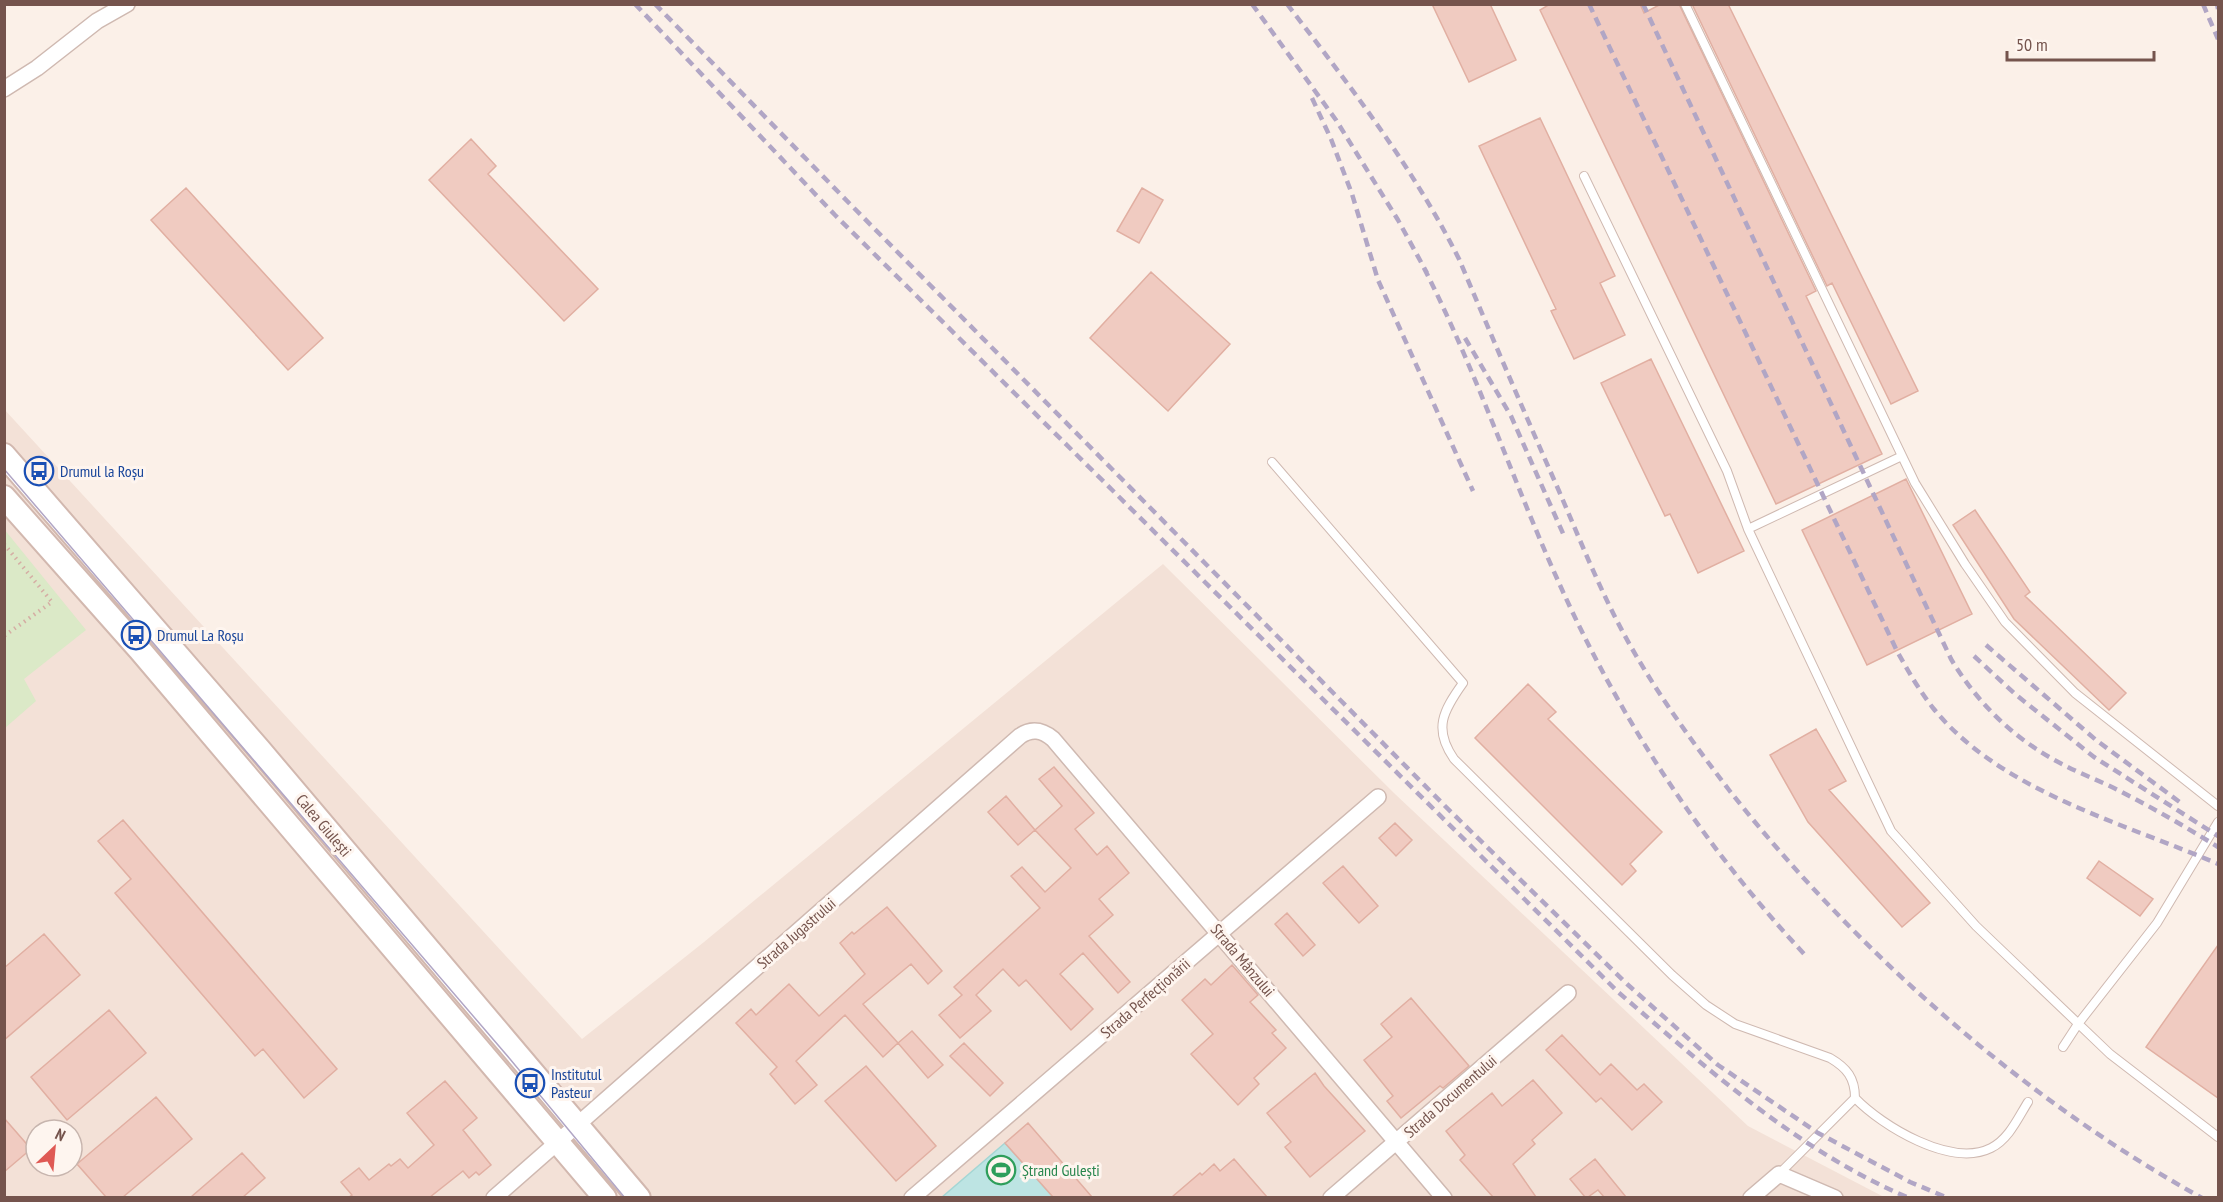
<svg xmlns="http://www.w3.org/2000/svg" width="2223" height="1202" font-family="'PT Sans Narrow',sans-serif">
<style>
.residential{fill:#f3e1d7;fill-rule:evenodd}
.green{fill:#dbe9c7}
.water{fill:#bde4e3;stroke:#a4d6d4;stroke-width:1.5}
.building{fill:#f0cbc1;stroke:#e1afa2;stroke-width:1.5}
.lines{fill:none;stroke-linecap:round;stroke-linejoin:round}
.service-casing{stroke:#cfb9b1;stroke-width:10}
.minor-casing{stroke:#cfb9b1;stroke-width:18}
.secondary-casing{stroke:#d2b8af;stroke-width:26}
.path{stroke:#d5aea4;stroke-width:4;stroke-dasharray:1.5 4.5;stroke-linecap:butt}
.service{stroke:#fff;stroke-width:8}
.minor{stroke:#fff;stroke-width:15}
.secondary{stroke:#fff;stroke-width:22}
.tram{stroke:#b1a6c5;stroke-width:1.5}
.rail{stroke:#b1a6c5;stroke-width:4.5;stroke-dasharray:9 6;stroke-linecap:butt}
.labels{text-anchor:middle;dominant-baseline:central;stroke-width:6;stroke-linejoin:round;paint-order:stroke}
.transit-label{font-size:16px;fill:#164399;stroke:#fef5ef;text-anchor:start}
.street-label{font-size:16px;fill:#75544d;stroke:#fef5ef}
.leisure-label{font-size:16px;fill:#27864d;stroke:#fef5ef;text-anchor:start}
</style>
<rect width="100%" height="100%" fill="#fbf0e8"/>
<path class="residential" d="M 4,409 L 582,1039 L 704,942 L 1163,564 L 1395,794 L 1748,1126 L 1884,1197 L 5,1197 ZM 36,1130 L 72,1130 L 72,1166 L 36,1166 Z"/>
<path class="green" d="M 4,529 L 86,630 L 24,679 L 36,701 L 5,728 Z"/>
<path class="water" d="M 1005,1143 L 1053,1197 L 941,1198 Z"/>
<path class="building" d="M 1432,4 L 1490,4 L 1516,60 L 1469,82 Z
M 1550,4 L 1640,4 L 1644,13 L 1661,4 L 1679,4 L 1816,291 L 1806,296 L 1882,454 L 1776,504 L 1540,10 Z
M 1692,4 L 1728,4 L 1918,391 L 1891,404 L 1832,283 L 1827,286 Z
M 1540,118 L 1615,276 L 1600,283 L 1625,335 L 1574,359 L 1551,311 L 1556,309 L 1479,146 Z
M 471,139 L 496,166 L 488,174 L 598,289 L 564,321 L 429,180 Z
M 186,188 L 323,338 L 288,370 L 151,220 Z
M 1142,188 L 1163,200 L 1139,243 L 1117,231 Z
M 1151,272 L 1230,344 L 1168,411 L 1090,338 Z
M 1651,359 L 1744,551 L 1698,573 L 1670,514 L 1665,516 L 1601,383 Z
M 1906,479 L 1972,614 L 1867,665 L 1802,530 Z
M 1975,510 L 2030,592 L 2025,596 L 2126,693 L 2109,710 L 2014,619 L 1953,525 Z
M 1528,684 L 1556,712 L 1548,719 L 1662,832 L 1630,864 L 1636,871 L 1622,885 L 1475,738 Z
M 1816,729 L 1846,781 L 1829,790 L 1930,903 L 1902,927 L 1808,822 L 1770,755 Z
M 1054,767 L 1094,813 L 1075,829 L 1097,855 L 1107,846 L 1129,873 L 1099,899 L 1113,915 L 1089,936 L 1130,982 L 1118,993 L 1083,953 L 1060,974 L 1093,1009 L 1071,1030 L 1026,980 L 1019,986 L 1003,969 L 976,995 L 991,1011 L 960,1038 L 939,1015 L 962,995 L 954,987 L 1040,908 L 1011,876 L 1022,867 L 1045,892 L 1071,868 L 1035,830 L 1062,806 L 1039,779 Z
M 1006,796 L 1035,830 L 1018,845 L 988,812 Z
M 123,820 L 337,1069 L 304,1098 L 263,1049 L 255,1056 L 115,893 L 131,879 L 98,841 Z
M 1395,823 L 1412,840 L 1396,856 L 1379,838 Z
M 2099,861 L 2153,899 L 2140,916 L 2087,878 Z
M 1343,866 L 1378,906 L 1359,923 L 1323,883 Z
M 887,907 L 942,971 L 928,984 L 911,964 L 863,1004 L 898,1043 L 883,1057 L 845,1015 L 796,1061 L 817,1085 L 795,1104 L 770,1074 L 777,1067 L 736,1023 L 751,1009 L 756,1015 L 789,984 L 819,1016 L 865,974 L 840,943 L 852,932 L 854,934 Z
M 1287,913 L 1315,945 L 1303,956 L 1275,924 Z
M 44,934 L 80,975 L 4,1040 L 4,968 Z
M 2218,945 L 2218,1098 L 2146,1047 Z
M 1232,965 L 1258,995 L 1250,1002 L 1276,1030 L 1272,1033 L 1286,1048 L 1254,1078 L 1259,1084 L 1238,1105 L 1191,1054 L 1213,1034 L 1182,1000 L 1205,979 L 1211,985 Z
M 1411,998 L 1469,1066 L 1443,1088 L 1440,1086 L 1401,1118 L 1387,1101 L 1393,1096 L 1364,1060 L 1392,1037 L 1381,1024 Z
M 109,1010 L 146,1053 L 67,1120 L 31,1077 Z
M 912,1031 L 943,1065 L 928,1078 L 898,1043 Z
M 1562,1035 L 1600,1075 L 1611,1064 L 1637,1090 L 1644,1084 L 1662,1102 L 1632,1130 L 1601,1098 L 1596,1102 L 1546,1050 Z
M 964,1043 L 1003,1083 L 990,1096 L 950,1056 Z
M 866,1066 L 936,1146 L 896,1181 L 825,1101 Z
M 1315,1073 L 1324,1086 L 1365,1131 L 1310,1177 L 1285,1147 L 1291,1142 L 1267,1113 Z
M 1533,1080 L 1562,1113 L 1532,1140 L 1535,1144 L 1513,1164 L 1536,1197 L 1493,1197 L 1460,1160 L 1465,1155 L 1446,1131 L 1492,1093 L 1502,1106 Z
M 445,1081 L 477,1118 L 463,1130 L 491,1165 L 479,1175 L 476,1172 L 469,1178 L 463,1171 L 430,1197 L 349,1197 L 352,1195 L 341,1182 L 359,1168 L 369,1180 L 389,1164 L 391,1166 L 400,1159 L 408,1168 L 434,1145 L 407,1113 Z
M 156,1097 L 192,1139 L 123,1197 L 106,1197 L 77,1164 Z
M 4,1118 L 31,1149 L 4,1172 Z
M 1028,1123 L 1092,1197 L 1053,1197 L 1005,1143 Z
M 242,1153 L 265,1178 L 243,1197 L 191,1197 Z
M 1234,1159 L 1267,1197 L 1172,1197 L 1200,1173 L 1202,1175 L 1214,1164 L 1220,1171 Z
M 1595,1159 L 1626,1197 L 1604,1197 L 1598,1190 L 1588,1197 L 1585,1197 L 1570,1179 Z"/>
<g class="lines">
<g class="service-casing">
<path id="service" d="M 1685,4 L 1915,483 L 1965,564 L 2005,622 L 2075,693 L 2218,806
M 1584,176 L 1727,471 L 1748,529 L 1891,831 L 1976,926 L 2110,1054 L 2218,1137
M 1272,462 L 1463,683 C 1443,711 1433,729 1454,759 L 1672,975 L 1706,1005 L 1735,1024 L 1830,1058 C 1847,1068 1855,1078 1855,1098 L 1779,1174
M 1748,529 L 1902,456
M 2063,1047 L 2078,1024 L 2157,923 L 2218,822
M 1855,1098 C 1882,1126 1951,1168 1991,1148 C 2009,1139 2018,1118 2028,1102"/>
</g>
<g class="minor-casing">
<path id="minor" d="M 4,89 L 37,68 L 97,21 L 127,4
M 494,1198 L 1020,736 C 1032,728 1042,730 1053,739 L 1444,1198
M 912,1198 L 1378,797
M 1331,1198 L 1568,993
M 1751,1198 L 1779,1174 L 1835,1198"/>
</g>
<g class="secondary-casing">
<path id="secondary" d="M 4,455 L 259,749 L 639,1198
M 4,497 L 139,649 L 605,1198"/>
</g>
<path class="path" d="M 4,544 L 52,602 L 4,636"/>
<use href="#service" class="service"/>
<use href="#minor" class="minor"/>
<use href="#secondary" class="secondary"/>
<path class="tram" d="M 4,469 L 510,1059 L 625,1198"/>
<path class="rail" d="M 635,4 L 835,215 L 1618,992 C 1708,1069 1798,1151 1909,1198
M 655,4 L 850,204 L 1445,806 L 1627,984 L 1718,1065 L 1818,1133 L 1910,1182 L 1948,1198
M 1252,4 L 1336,120 L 1398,220 L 1427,273
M 1287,4 C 1350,86 1413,167 1459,259 C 1492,337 1525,414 1559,491 C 1577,533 1594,575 1614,615 C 1645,677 1687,735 1729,790 C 1856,951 2023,1099 2202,1198
M 1589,4 L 1897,651 C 1908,671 1919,690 1933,708 C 2001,792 2124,823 2218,864
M 1643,4 L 1951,659 C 1978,704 2016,741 2064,765 C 2081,774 2100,781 2118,790 C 2153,808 2186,827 2218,847
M 2203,4 L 2218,39
M 2217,4 L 2218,9
M 1312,98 L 1331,139 L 1352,194 L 1378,280 L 1473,491
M 1424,268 C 1480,378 1518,497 1571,609 C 1631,736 1710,853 1806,956
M 1465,338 L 1511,416 L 1565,538
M 1986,645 L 2096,740 L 2181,803
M 1974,656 L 2015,694 L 2094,757 L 2218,836"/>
</g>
<defs>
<g id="bus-ring" transform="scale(1.5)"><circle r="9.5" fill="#fef5ef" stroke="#1a4fb4" stroke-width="1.5"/><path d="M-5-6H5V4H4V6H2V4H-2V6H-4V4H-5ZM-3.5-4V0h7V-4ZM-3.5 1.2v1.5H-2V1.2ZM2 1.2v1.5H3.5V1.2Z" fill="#1a4fb4"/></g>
<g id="stadium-ring" transform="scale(1.5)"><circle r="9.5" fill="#fef5ef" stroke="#2e9e5b" stroke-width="1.5"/><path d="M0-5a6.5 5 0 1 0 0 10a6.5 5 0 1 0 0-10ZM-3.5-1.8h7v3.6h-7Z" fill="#2e9e5b"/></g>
</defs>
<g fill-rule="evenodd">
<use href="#bus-ring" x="39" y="471"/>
<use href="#bus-ring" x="136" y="635"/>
<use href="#bus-ring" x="530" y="1083"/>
<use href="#stadium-ring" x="1001" y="1170"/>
</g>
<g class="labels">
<g class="transit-label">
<text x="60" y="471">Drumul la Roșu</text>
<text x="157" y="635">Drumul La Roșu</text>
<text x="551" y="1074">Institutul<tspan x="551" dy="18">Pasteur</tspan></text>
</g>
<g class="street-label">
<text transform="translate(324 825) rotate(50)">Calea Giulești</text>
<text transform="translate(796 933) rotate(-41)">Strada Jugastrului</text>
<text transform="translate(1243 960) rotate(50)">Strada Mânzului</text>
<text transform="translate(1145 998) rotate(-41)">Strada Perfecționării</text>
<text transform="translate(1450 1096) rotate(-41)">Strada Documentului</text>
</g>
<g class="leisure-label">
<text x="1022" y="1170">Ștrand Gulești</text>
</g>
</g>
<rect width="2223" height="1202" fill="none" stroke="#75544d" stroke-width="12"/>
<g transform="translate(54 1148) rotate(26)"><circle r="28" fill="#fef5ef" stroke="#c7b5ae" stroke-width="1.5"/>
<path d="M0-4.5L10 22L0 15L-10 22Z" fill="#df5954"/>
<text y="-9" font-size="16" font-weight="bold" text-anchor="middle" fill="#75544d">N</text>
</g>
<path d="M2007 51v9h147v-9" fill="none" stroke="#75544d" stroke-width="3"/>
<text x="2016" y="51" font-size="18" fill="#75544d" stroke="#fef5ef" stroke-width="4.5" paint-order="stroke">50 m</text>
</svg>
